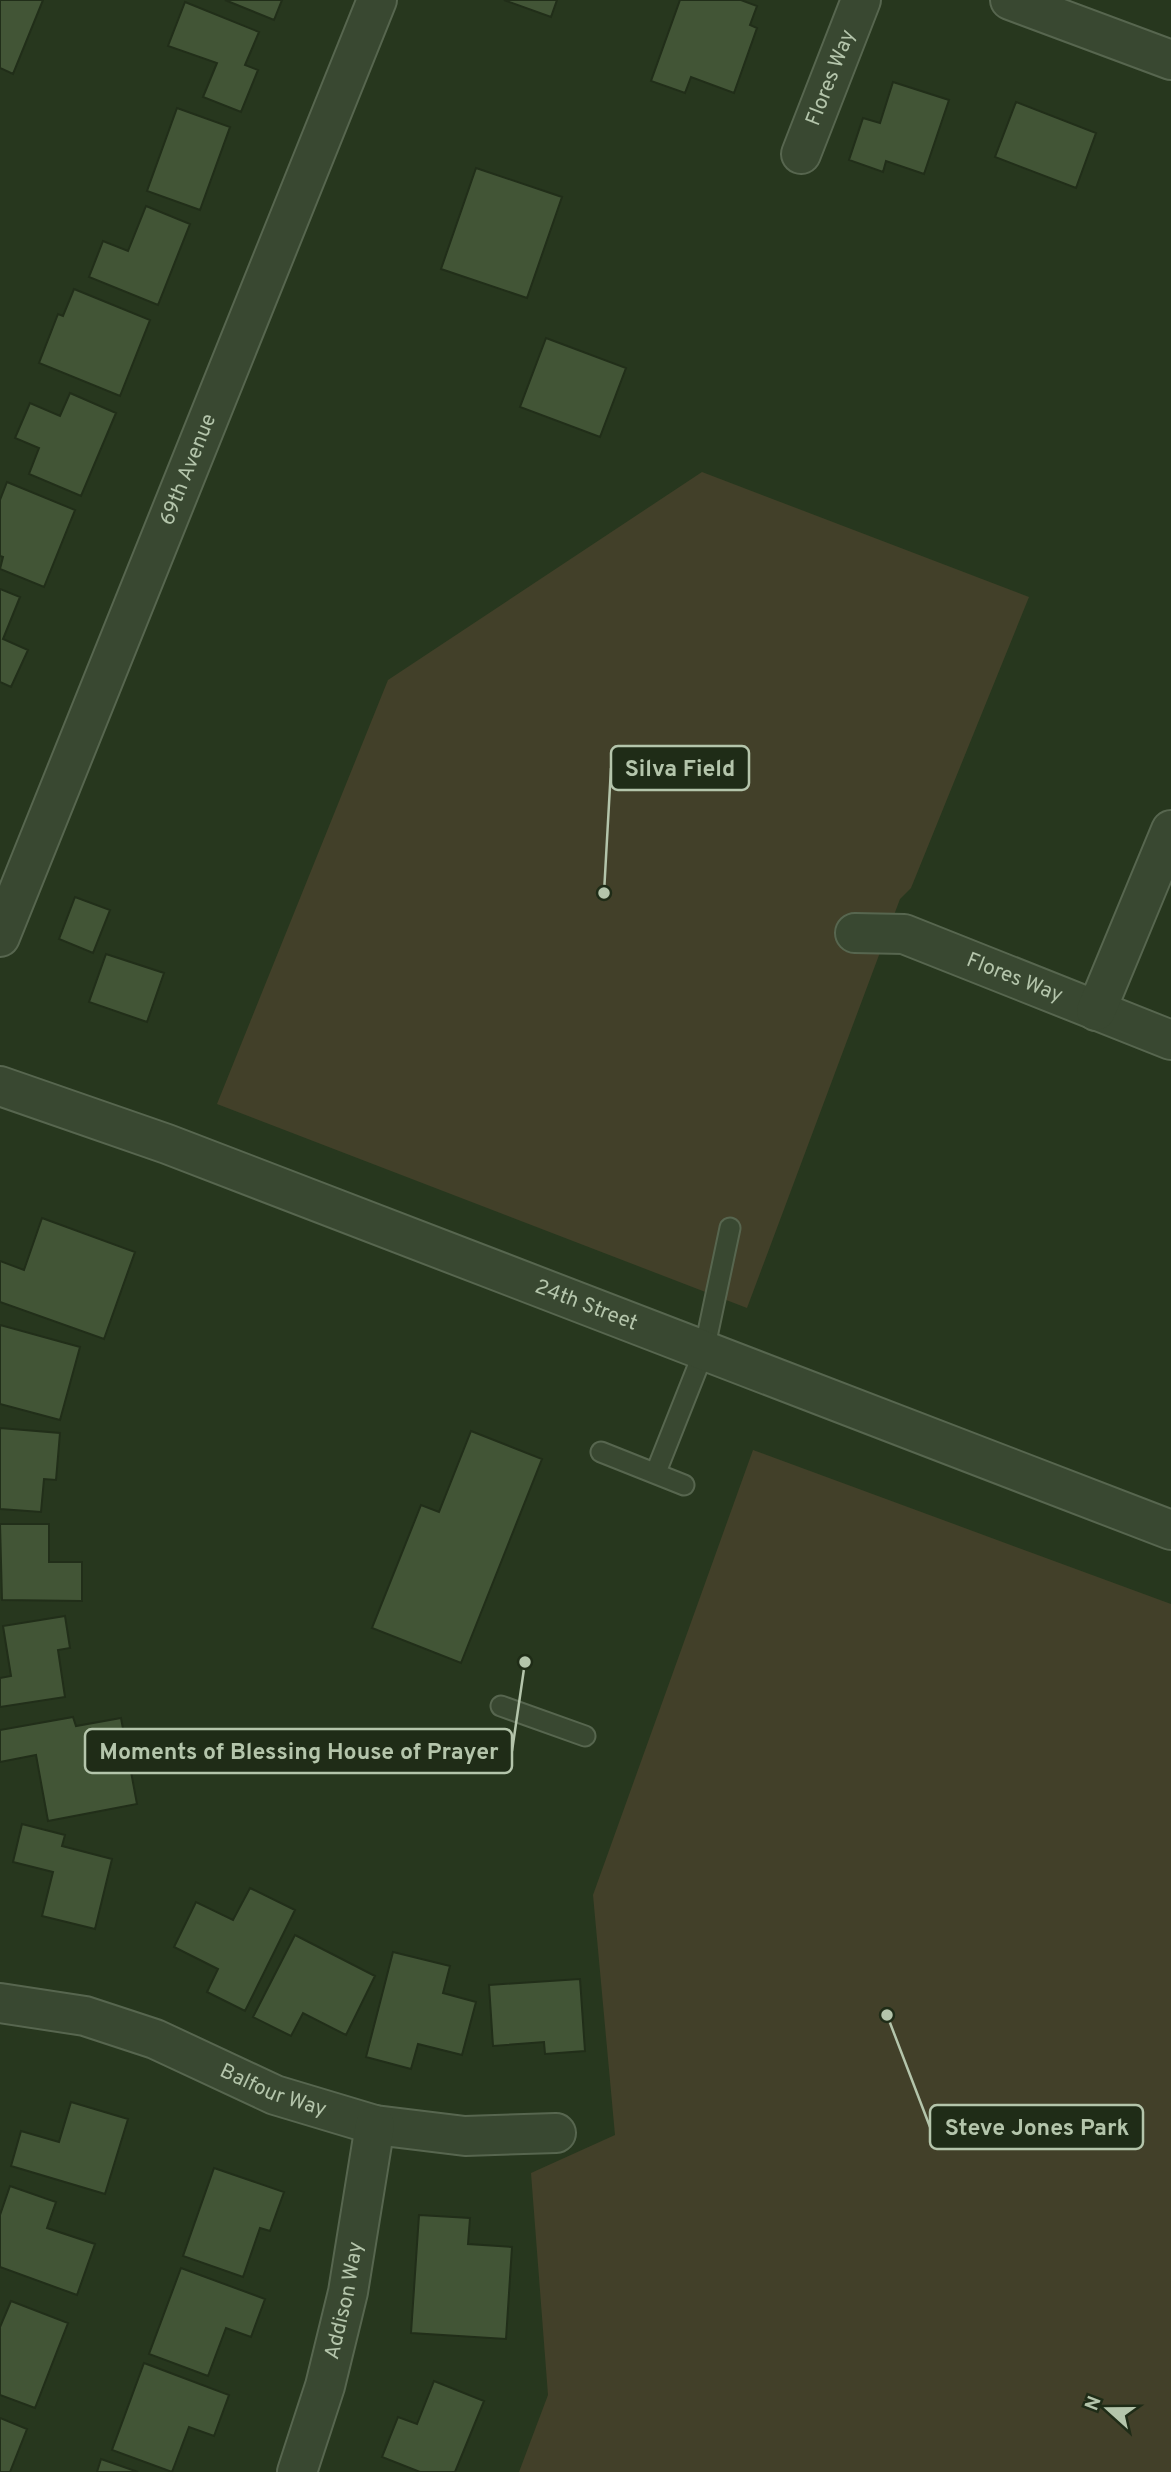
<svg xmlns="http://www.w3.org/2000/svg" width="1171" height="2472" font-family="Overpass,sans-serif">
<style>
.green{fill:#424029}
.building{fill:#425536;stroke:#212e19;stroke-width:2}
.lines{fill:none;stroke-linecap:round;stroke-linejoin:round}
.service-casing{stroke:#57664f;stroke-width:23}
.minor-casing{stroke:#57664f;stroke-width:42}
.tertiary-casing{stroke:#57664f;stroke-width:42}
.service{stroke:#394831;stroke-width:19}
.minor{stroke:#394831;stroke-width:38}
.tertiary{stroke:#394831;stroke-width:38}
.labels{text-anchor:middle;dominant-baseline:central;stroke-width:7;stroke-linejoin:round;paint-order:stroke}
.street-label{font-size:21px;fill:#b4c5ab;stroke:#1f2c17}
.leader{fill:none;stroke:#b4c5ab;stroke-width:2.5}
.callout-dot{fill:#b4c5ab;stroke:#1f2c17;stroke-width:2.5}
.callout{fill:#1f2c17;stroke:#b4c5ab;stroke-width:2.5}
.callout-label{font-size:23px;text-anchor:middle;font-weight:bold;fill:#b4c5ab}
</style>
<rect width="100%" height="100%" fill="#27371e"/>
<path class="green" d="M 702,472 L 1029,597 L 911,888 L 900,899 L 747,1308 L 217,1104 L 388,680 Z
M 753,1450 L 1171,1604 L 1171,2472 L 519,2472 L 548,2395 L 531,2173 L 615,2135 L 593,1895 Z"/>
<path class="building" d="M 0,0 L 43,0 L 13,74 L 0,68 Z
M 225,0 L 282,0 L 274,20 Z
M 504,0 L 557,0 L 551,17 Z
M 680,0 L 741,0 L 757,6 L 750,25 L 757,28 L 734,93 L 691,77 L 685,93 L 651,81 Z
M 185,2 L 259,32 L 245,65 L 258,70 L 241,112 L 203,97 L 217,63 L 168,46 Z
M 893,82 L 949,100 L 924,174 L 886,161 L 883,172 L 849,160 L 863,118 L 880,123 Z
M 1016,102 L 1096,133 L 1076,188 L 995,157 Z
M 177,108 L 230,127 L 200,210 L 147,191 Z
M 476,168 L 562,197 L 527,298 L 441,269 Z
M 146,206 L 190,224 L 158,305 L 89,277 L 103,241 L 128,251 Z
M 74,289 L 150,320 L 120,396 L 39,363 L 58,314 L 63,316 Z
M 546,338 L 626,368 L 600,437 L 520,407 Z
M 70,393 L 116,413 L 81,496 L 29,474 L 39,448 L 15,438 L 30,403 L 60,416 Z
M 7,482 L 75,510 L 44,587 L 0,569 L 3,557 L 0,556 L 0,500 Z
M 0,589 L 20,597 L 3,639 L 28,650 L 11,687 L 0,682 Z
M 75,897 L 110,910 L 93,953 L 59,939 Z
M 106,954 L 164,973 L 147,1022 L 89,1002 Z
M 42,1218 L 135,1252 L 104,1339 L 0,1302 L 0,1261 L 24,1270 Z
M 0,1325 L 80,1347 L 60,1420 L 0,1404 Z
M 0,1428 L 60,1433 L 56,1480 L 44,1479 L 41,1512 L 0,1509 Z
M 471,1431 L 542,1459 L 461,1663 L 372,1628 L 421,1505 L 439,1512 Z
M 0,1524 L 49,1524 L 49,1562 L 82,1562 L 82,1601 L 2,1600 Z
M 65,1616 L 70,1648 L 58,1650 L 65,1697 L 0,1707 L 0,1678 L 11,1676 L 3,1626 Z
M 73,1717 L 76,1726 L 121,1718 L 137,1804 L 48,1821 L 36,1755 L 0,1762 L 0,1730 Z
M 22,1824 L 65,1835 L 62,1846 L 112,1859 L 95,1929 L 42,1916 L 53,1872 L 13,1862 Z
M 250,1888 L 295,1910 L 245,2011 L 207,1992 L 218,1969 L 174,1947 L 196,1902 L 233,1920 Z
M 295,1935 L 375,1976 L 346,2035 L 303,2013 L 291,2036 L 253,2017 Z
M 393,1952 L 450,1966 L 443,1993 L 476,2002 L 462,2055 L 418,2044 L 411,2069 L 366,2057 Z
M 580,1979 L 585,2051 L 545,2054 L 544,2042 L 493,2046 L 489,1985 Z
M 71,2102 L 128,2119 L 105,2194 L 11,2166 L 21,2131 L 59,2142 Z
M 214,2168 L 284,2192 L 270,2231 L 260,2228 L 243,2277 L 183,2256 Z
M 10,2186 L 56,2202 L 47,2228 L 95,2244 L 77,2295 L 0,2267 L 0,2215 Z
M 419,2215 L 470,2218 L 468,2244 L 512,2247 L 506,2339 L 411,2333 Z
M 181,2268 L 265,2299 L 251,2337 L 226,2328 L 208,2376 L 149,2354 Z
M 11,2301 L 68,2323 L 35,2408 L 0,2395 L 0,2327 Z
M 144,2363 L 229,2395 L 214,2436 L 189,2427 L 172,2472 L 112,2450 Z
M 434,2381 L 484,2401 L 455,2472 L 420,2472 L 382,2457 L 398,2417 L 417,2424 Z
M 0,2418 L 27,2429 L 10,2472 L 0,2472 Z
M 101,2459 L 138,2472 L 97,2472 Z"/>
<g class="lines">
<g class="service-casing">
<path id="service" d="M 601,1452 L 684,1485
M 656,1472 L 704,1351 L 730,1228
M 501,1706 L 585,1736"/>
</g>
<g class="minor-casing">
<g id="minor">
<path d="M 1010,0 L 1171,60"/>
<path id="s1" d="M 801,154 L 861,0"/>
<path id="s2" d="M 855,933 L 904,934 L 1171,1040"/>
<path id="s3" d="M 0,937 L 377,0"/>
<path d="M 1096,1011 L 1171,830"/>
<path id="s4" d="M 0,2003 L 85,2016 L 155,2039 L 275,2095 L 375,2125 L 465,2136 L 556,2133"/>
<path id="s5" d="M 297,2472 L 325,2386 L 348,2292 L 375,2125"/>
</g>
</g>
<g class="tertiary-casing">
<g id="tertiary">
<path id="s6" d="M 0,1086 L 167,1144 L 1171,1530"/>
</g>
</g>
<use href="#service" class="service"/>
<use href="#minor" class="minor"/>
<use href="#tertiary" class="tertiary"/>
</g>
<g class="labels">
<g class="street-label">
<text stroke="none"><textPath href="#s1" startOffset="82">Flores Way</textPath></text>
<text stroke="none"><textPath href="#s3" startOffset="504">69th Avenue</textPath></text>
<text stroke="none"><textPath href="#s2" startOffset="168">Flores Way</textPath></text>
<text stroke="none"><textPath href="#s6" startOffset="626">24th Street</textPath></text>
<text stroke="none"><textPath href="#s4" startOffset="289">Balfour Way</textPath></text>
<text stroke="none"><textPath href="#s5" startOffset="178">Addison Way</textPath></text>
</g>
</g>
<path class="leader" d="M604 893L611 768M525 1662L512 1751M887 2015L930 2127"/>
<g class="callout-dot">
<circle cx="604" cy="893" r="7"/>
<circle cx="525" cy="1662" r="7"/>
<circle cx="887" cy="2015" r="7"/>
</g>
<g class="callout">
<rect x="611" y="746" width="138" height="44" rx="7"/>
<rect x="85" y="1729" width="427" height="44" rx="7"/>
<rect x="930" y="2105" width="213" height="44" rx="7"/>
</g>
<g class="callout-label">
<text x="680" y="776">Silva Field</text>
<text x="299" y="1759">Moments of Blessing House of Prayer</text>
<text x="1037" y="2135">Steve Jones Park</text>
</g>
<g transform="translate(1108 2409) rotate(291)" stroke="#1f2c17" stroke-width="5" paint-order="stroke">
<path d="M0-5L12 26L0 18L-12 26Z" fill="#b4c5ab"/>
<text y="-10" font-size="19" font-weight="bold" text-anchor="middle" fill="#b4c5ab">N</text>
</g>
</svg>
